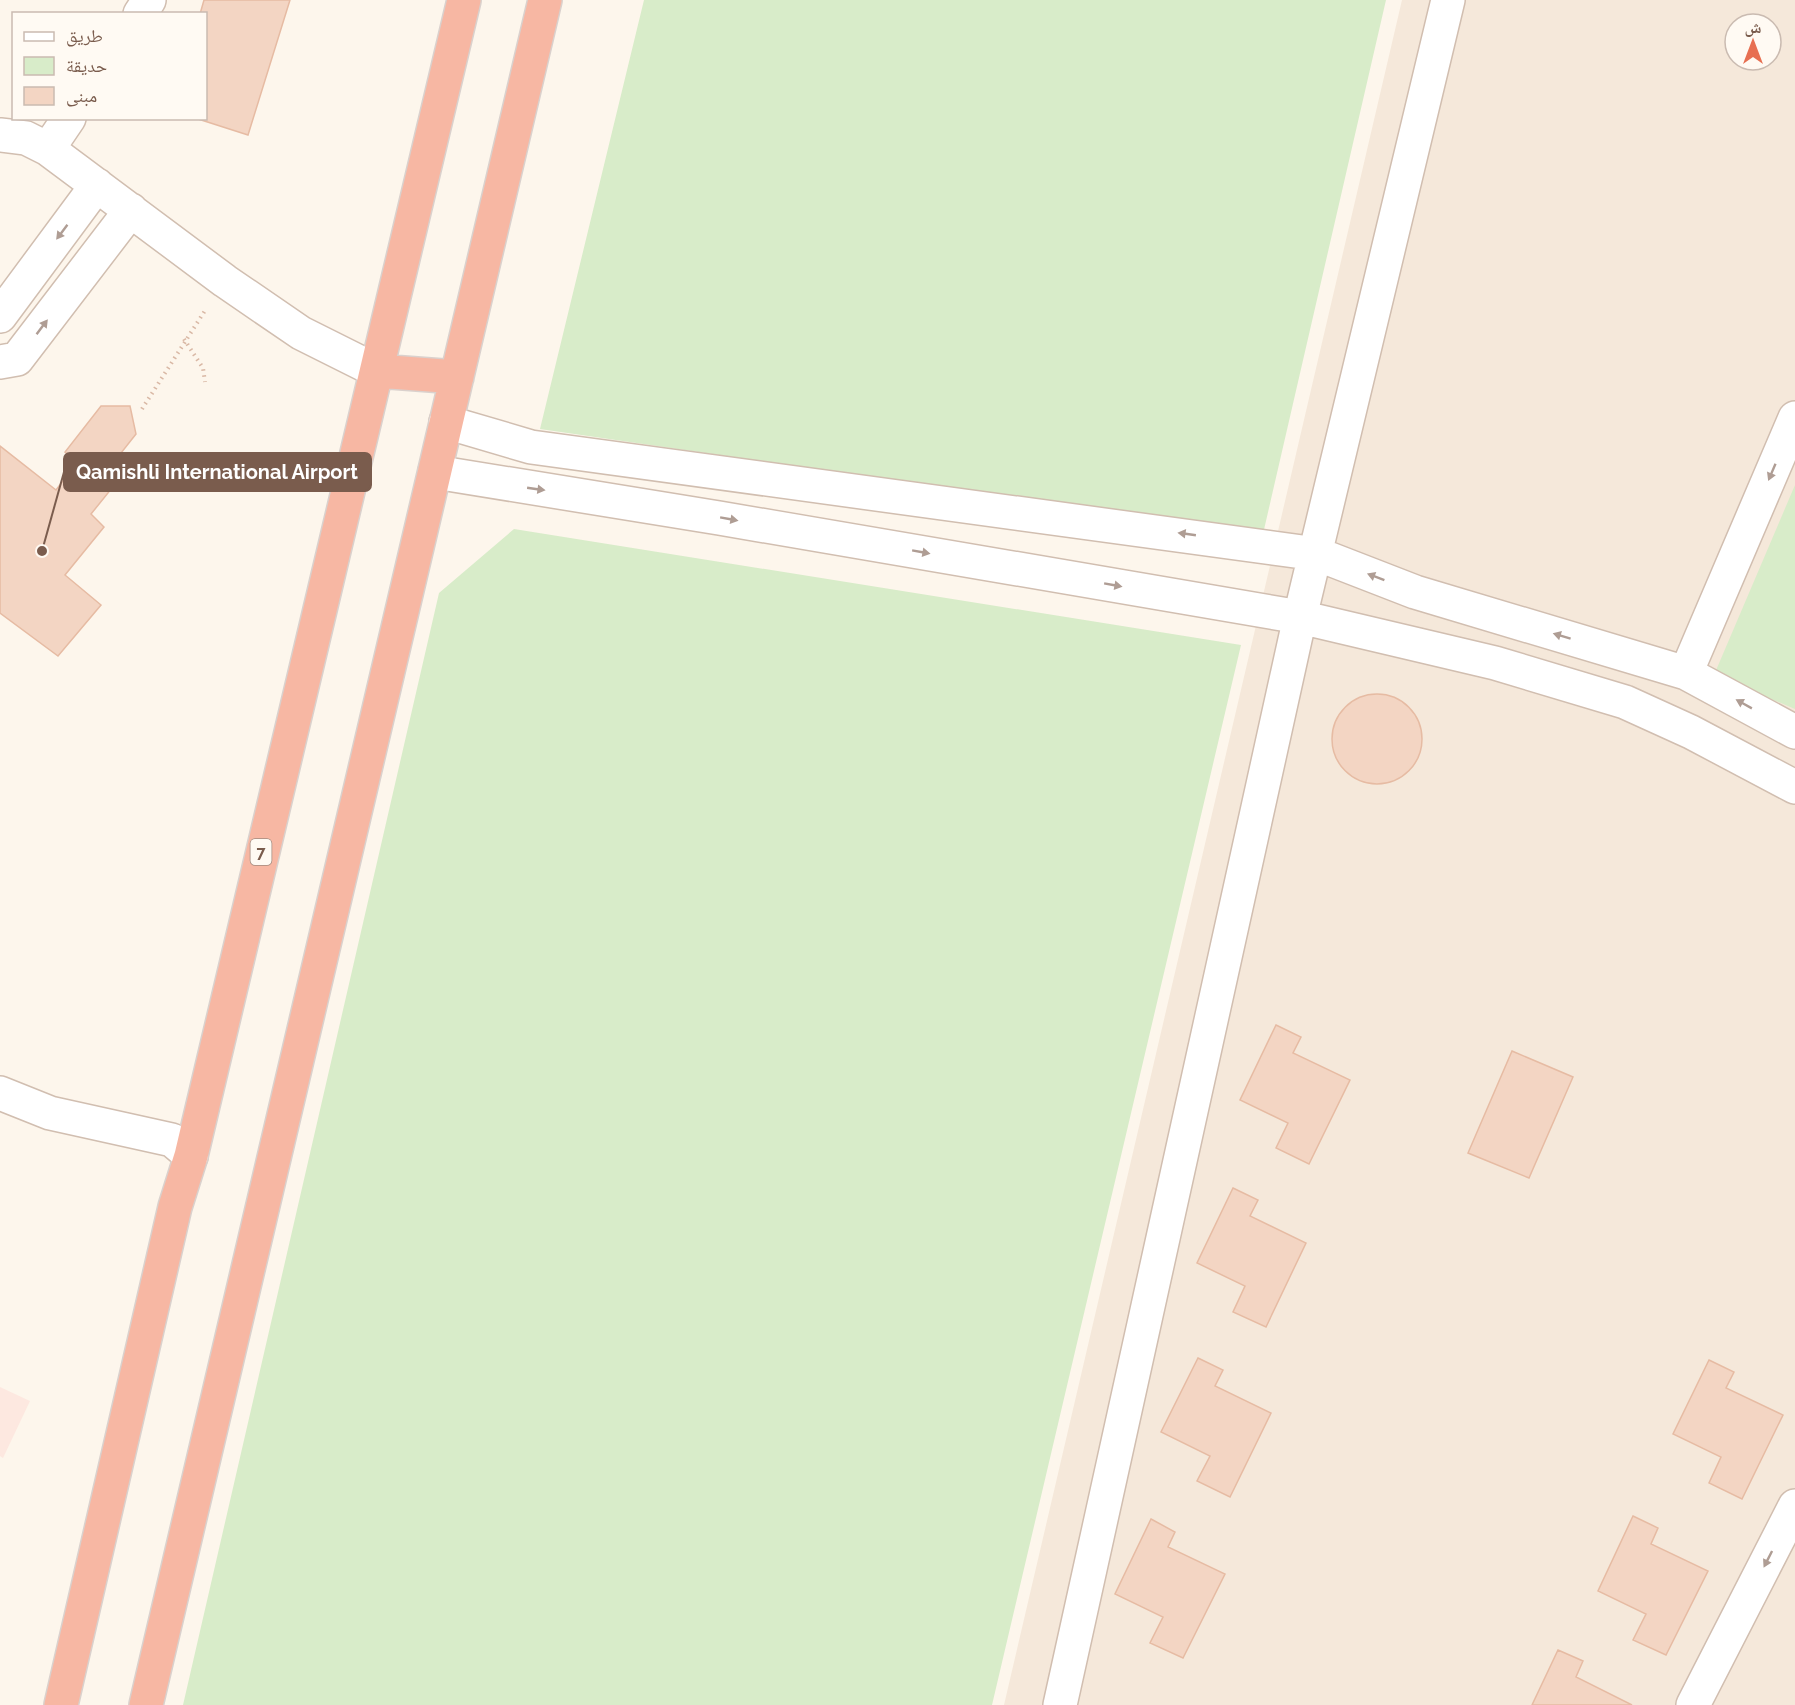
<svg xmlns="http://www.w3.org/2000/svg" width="1795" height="1705" font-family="Raleway,'Noto Naskh Arabic',sans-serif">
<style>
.residential{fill:#f5e8da;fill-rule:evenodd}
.commercial{fill:#fde8e0}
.green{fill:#d8ecc9}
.building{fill:#f3d5c3;stroke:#e6bba3;stroke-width:1.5}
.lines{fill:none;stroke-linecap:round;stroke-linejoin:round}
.minor-casing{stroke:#d1beb0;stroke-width:36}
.highway-casing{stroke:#dad1cd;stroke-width:36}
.path{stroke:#d9b8a5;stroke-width:4;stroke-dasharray:1.5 4.5;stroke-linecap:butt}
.minor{stroke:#fff;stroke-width:33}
.highway{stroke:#f7b7a3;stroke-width:33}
.oneway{fill:#af9d94}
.labels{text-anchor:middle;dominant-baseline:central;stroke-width:4.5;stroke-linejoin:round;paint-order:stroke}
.shield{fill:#fffaf3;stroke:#a28b7f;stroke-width:1.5}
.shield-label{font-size:16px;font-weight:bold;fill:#7a5c4d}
.leader{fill:none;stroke:#7a5c4d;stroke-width:2}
.callout-dot{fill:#7a5c4d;stroke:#fffaf3;stroke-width:2}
.callout{fill:#7a5c4d;stroke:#7a5c4d;stroke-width:2}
.callout-label{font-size:20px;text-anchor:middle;font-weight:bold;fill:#fff}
</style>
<rect width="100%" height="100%" fill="#fdf6ec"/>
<path class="residential" d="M 1402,0 L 1795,0 L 1795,1705 L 1004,1705 ZM 1735,24 L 1771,24 L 1771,60 L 1735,60 Z"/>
<path class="commercial" d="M 0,1387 L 30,1401 L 3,1458 L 0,1456 Z"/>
<path class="green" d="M 644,0 L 1386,0 L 1263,534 L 540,429 Z
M 1795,485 L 1795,709 L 1714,675 Z
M 514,529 L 1241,645 L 992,1705 L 183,1705 L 439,593 Z"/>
<path class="building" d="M 204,0 L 290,0 L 248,135 L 195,118 L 206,118 L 206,14 L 200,14 Z
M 101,406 L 130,406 L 136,434 L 117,458 L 129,467 L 91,514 L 104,527 L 65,575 L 101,605 L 58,656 L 0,613 L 0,446 L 56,490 L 72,469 L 82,476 L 87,469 L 65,452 Z
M1332 739a45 45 0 1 1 90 0a45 45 0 1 1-90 0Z
M 1276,1025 L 1301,1037 L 1293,1053 L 1350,1080 L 1309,1164 L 1276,1148 L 1288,1123 L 1240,1100 Z
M 1512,1051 L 1573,1077 L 1529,1178 L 1468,1153 Z
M 1233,1188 L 1258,1200 L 1250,1216 L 1306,1243 L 1266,1327 L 1233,1312 L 1245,1286 L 1197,1263 Z
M 1198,1358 L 1223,1370 L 1215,1386 L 1271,1413 L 1230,1497 L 1197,1481 L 1210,1456 L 1161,1432 Z
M 1709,1360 L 1734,1372 L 1726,1388 L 1783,1415 L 1742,1499 L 1709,1483 L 1721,1457 L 1673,1434 Z
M 1633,1516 L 1658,1528 L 1651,1544 L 1708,1571 L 1666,1655 L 1633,1640 L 1646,1614 L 1598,1591 Z
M 1151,1519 L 1175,1532 L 1168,1547 L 1225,1574 L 1183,1658 L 1150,1643 L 1163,1617 L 1115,1594 Z
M 1558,1650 L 1583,1661 L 1576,1677 L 1632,1705 L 1532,1705 Z"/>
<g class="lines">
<g class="minor-casing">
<path id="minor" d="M 140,14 L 149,0
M 0,135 L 26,138 L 48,149 L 225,281 L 301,333 L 377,371
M 48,149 L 69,118
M 0,316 L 97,185
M 0,362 L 17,359 L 131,210
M 446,422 L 531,447 L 1317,554 L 1415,592 L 1686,673 L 1795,732
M 435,472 L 719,518 L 1300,617 L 1495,663 L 1625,702 L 1691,732 L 1795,787
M 1686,673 L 1795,418
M 0,1093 L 50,1113 L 172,1140 L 191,1156
M 1060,1705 L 1300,617 L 1448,0
M 1693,1705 L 1795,1506"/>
</g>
<g class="highway-casing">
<path id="highway" d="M 377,371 L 457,377
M 61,1705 L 175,1207 L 191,1156 C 280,770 375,386 464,0
M 146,1705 L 545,0"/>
</g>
<path class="path" d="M 184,339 L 203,368 L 205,382
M 142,409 L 206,309"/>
<use href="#minor" class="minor"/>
<use href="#highway" class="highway"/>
</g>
<defs><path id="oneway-solid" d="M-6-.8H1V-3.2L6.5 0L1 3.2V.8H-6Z" transform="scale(1.5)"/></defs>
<g class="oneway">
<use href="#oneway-solid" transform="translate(62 232) rotate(127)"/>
<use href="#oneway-solid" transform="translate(42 327) rotate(-53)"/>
<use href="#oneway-solid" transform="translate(1772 472) rotate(113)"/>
<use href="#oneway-solid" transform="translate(536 489) rotate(8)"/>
<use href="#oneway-solid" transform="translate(729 519) rotate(10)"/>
<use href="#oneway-solid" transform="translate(1187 534) rotate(-172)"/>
<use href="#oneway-solid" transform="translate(921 552) rotate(10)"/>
<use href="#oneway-solid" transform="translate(1376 577) rotate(-159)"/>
<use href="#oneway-solid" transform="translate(1113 585) rotate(10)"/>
<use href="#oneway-solid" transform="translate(1562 636) rotate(-163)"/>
<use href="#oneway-solid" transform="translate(1744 704) rotate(-151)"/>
<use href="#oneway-solid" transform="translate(1768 1559) rotate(117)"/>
</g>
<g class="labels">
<rect class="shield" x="250.5" y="839" width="21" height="26" rx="4.5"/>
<g class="shield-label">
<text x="261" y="852">7</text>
</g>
</g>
<path class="leader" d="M42 551L64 472"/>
<circle class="callout-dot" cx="42" cy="551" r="6"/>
<rect class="callout" x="64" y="453" width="307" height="38" rx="6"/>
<g class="callout-label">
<text x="217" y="479">Qamishli International Airport</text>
</g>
<rect x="12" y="12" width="195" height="108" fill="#fffaf3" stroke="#cabbb1" stroke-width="1.5"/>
<rect x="24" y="32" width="30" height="9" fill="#ffffff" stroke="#cabbb1" stroke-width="1.5"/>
<text x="66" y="42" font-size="18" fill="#7a5c4d">طريق</text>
<rect x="24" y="57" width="30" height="18" fill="#d8ecc9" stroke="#cabbb1" stroke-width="1.5"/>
<text x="66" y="72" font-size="18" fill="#7a5c4d">حديقة</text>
<rect x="24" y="87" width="30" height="18" fill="#f3d5c3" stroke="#cabbb1" stroke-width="1.5"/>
<text x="66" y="102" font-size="18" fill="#7a5c4d">مبنى</text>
<g transform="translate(1753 42)"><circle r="28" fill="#fffaf3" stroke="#cabbb1" stroke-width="1.5"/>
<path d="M0-4.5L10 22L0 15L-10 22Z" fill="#e76f51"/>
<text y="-9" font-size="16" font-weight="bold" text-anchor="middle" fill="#7a5c4d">ش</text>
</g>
</svg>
